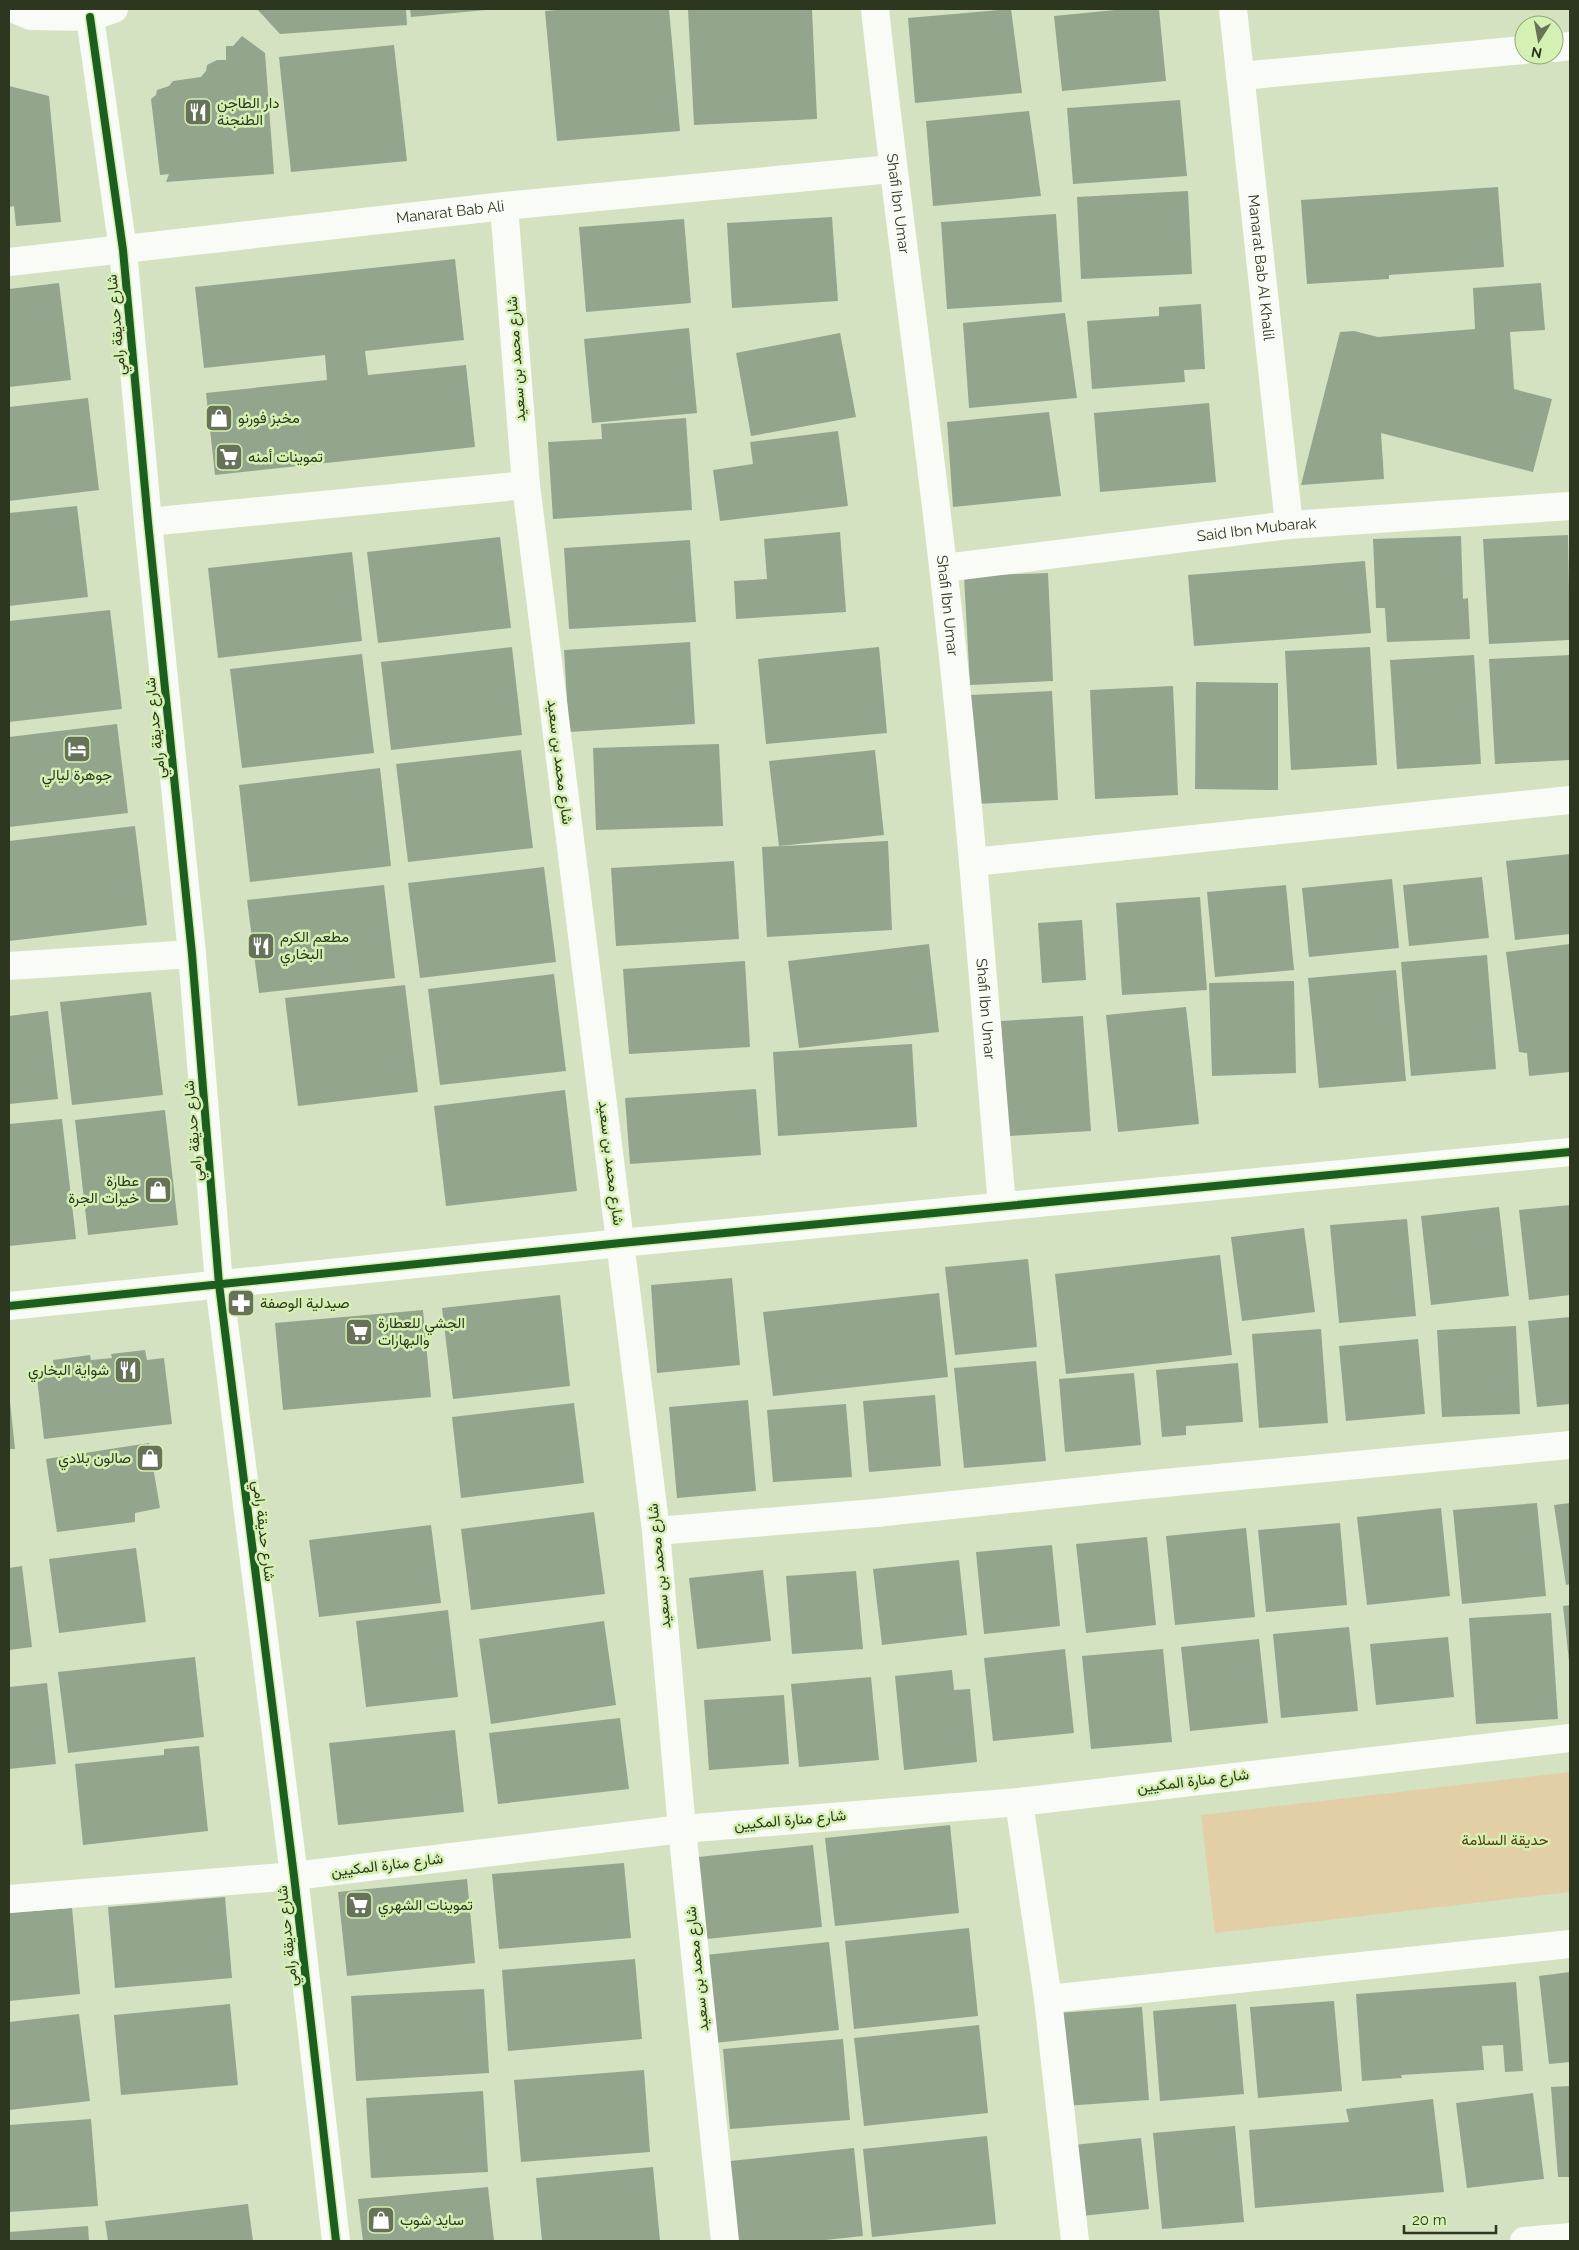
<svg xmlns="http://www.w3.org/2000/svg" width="1579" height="2250" font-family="Raleway,Vazirmatn,sans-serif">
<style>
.green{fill:#e3cfa6}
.building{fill:#94a58d}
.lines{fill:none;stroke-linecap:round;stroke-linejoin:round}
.minor{stroke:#f9fbf6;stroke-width:28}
.cycleway-casing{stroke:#d5f0b3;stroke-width:11}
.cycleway{stroke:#1b5e20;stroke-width:8}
.labels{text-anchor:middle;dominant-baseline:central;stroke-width:5;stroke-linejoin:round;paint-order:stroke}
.poi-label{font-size:15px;fill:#2d371f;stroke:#d5f0b3;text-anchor:start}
.street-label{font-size:15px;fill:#2d371f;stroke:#d5f0b3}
.park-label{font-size:15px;fill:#5a380c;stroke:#d5f0b3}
</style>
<rect width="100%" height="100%" fill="#d4e2c1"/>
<path class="green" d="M 1570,1772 L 1570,1892 L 1215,1933 L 1201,1815 Z"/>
<path class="building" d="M 257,9 L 406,9 L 407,25 L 280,34 Z
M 410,9 L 486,9 L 486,10 L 411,17 Z
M 567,9 L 669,9 L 680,131 L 557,141 L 545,11 Z
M 688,9 L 812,9 L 817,119 L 694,125 Z
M 1011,9 L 1022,93 L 915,103 L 908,18 Z
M 1125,9 L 1159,9 L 1166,81 L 1062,91 L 1054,16 Z
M 242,36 L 265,53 L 274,174 L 166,182 L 169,174 L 160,175 L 151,99 L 156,95 L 157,90 L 169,86 L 173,81 L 201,77 L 206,71 L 207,65 L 217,60 L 226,60 L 226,46 L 233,46 Z
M 394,45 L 407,161 L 291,172 L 279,57 Z
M 9,86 L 49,96 L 61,222 L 16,226 L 14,206 L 9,207 Z
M 1180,100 L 1187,176 L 1073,184 L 1067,108 Z
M 1029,111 L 1041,196 L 933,206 L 926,121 Z
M 1498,187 L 1504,267 L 1389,275 L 1389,279 L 1307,284 L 1301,200 Z
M 1188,191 L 1192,274 L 1081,279 L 1077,197 Z
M 1056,214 L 1062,302 L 947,309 L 941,222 Z
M 832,217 L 838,301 L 732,308 L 727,223 Z
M 684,219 L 691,303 L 586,312 L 579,227 Z
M 455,259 L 464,340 L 365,351 L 368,375 L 466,365 L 475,447 L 215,475 L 206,393 L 327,380 L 325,355 L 204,368 L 195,287 Z
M 59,283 L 71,380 L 9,387 L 9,289 Z
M 1541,283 L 1545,330 L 1510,332 L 1514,389 L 1552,399 L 1533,472 L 1381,433 L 1384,479 L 1301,485 L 1340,332 L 1354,331 L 1378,337 L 1475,329 L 1473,288 Z
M 1201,304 L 1205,369 L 1184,370 L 1185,382 L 1092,389 L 1087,321 L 1159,316 L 1159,307 Z
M 1065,313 L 1077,398 L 969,408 L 963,323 Z
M 689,328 L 697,413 L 592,423 L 584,339 Z
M 840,333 L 856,417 L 751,436 L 736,353 Z
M 88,398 L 99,490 L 9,501 L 9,407 Z
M 1209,403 L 1216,482 L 1100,492 L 1094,413 Z
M 1049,412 L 1061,496 L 953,507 L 947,422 Z
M 686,418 L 692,510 L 553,519 L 548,442 L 602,439 L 601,424 Z
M 838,431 L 848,506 L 720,521 L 713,470 L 753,464 L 750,442 Z
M 77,506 L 88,597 L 9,606 L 9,513 Z
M 840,532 L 846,612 L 736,619 L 734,581 L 767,579 L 764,539 Z
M 1568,535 L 1570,640 L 1489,644 L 1483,539 Z
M 1461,536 L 1463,599 L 1468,598 L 1470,639 L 1387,642 L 1385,608 L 1376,608 L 1373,539 Z
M 500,537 L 511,628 L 378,643 L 367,552 Z
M 690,540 L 696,622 L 569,629 L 564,548 Z
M 352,552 L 362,641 L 218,658 L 208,568 Z
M 1365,561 L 1371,633 L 1194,646 L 1188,575 Z
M 1048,573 L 1053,681 L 970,685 L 964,576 Z
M 110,610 L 122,709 L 9,722 L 9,621 Z
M 690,642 L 695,724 L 569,732 L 564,650 Z
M 512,647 L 522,735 L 391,750 L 381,662 Z
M 879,647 L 887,733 L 766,744 L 758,659 Z
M 1370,647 L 1377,765 L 1291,770 L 1285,651 Z
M 362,654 L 374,753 L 242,768 L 230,669 Z
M 1474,655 L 1481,764 L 1397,769 L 1390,660 Z
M 1570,655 L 1570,760 L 1495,764 L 1489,659 Z
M 1196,682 L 1278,683 L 1278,790 L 1195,789 Z
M 1173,686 L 1178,795 L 1095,799 L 1090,690 Z
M 1052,691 L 1058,800 L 975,804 L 970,695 Z
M 117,724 L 128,813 L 9,827 L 9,737 Z
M 719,744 L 723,826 L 596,830 L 593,748 Z
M 521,750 L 533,848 L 408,862 L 396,764 Z
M 875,750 L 884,835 L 779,846 L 769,761 Z
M 380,768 L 391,866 L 250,882 L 239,785 Z
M 135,826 L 147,925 L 9,941 L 9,841 Z
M 888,841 L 892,930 L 767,937 L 762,847 Z
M 1570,854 L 1570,934 L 1515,940 L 1506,861 Z
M 734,861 L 739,939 L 616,946 L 611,868 Z
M 544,867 L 556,962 L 420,978 L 408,883 Z
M 1482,877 L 1489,938 L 1409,946 L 1403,885 Z
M 1392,879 L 1399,948 L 1309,957 L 1302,888 Z
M 384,885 L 395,978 L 259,993 L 247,900 Z
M 1286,885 L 1294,970 L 1215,977 L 1207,892 Z
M 1200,897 L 1207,990 L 1122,995 L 1116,903 Z
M 1082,920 L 1086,980 L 1042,983 L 1038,923 Z
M 929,944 L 939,1032 L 799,1048 L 788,961 Z
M 1570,944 L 1570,1072 L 1529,1076 L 1527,1053 L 1519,1052 L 1506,952 Z
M 1487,955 L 1496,1069 L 1411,1076 L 1401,962 Z
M 745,961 L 750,1047 L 629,1054 L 623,969 Z
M 1396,970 L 1406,1081 L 1319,1088 L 1308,978 Z
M 554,974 L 566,1071 L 440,1085 L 428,989 Z
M 1294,981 L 1296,1073 L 1212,1076 L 1209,983 Z
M 405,985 L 418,1092 L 298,1106 L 285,998 Z
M 151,992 L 163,1095 L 72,1105 L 60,1002 Z
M 1186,1007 L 1199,1124 L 1118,1132 L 1106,1015 Z
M 48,1011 L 58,1099 L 9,1104 L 9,1016 Z
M 1083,1016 L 1091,1131 L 1009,1136 L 1001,1021 Z
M 912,1044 L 917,1127 L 778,1136 L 773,1052 Z
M 756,1089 L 761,1155 L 630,1164 L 625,1098 Z
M 565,1090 L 577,1191 L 446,1206 L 434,1106 Z
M 165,1110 L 178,1225 L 88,1235 L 75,1120 Z
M 62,1119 L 76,1239 L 9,1246 L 9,1124 Z
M 1570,1205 L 1570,1295 L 1529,1300 L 1519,1210 Z
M 1499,1207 L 1509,1296 L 1431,1305 L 1421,1216 Z
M 1407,1219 L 1416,1316 L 1339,1323 L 1330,1225 Z
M 1304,1228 L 1315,1312 L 1242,1321 L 1231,1237 Z
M 1220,1255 L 1232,1355 L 1066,1374 L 1055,1274 Z
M 1028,1259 L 1037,1347 L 955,1355 L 945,1267 Z
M 732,1278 L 740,1365 L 657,1373 L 651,1285 Z
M 939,1293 L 948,1377 L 773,1396 L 763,1312 Z
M 560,1295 L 570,1386 L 453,1399 L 442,1308 Z
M 423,1310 L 431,1397 L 283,1410 L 275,1323 Z
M 1570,1317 L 1570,1404 L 1537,1407 L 1528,1321 Z
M 1516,1326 L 1520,1414 L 1442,1417 L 1437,1330 Z
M 1321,1329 L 1328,1423 L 1259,1428 L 1252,1334 Z
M 1418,1339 L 1425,1414 L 1346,1421 L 1339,1346 Z
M 145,1350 L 147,1360 L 164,1358 L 172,1424 L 44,1439 L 36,1370 L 54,1368 L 53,1360 L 90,1355 L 91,1360 L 112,1358 L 111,1354 Z
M 1036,1361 L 1046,1461 L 964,1468 L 954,1368 Z
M 1238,1363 L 1243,1422 L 1186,1426 L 1186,1435 L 1162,1437 L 1156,1370 Z
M 1134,1373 L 1141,1445 L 1065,1452 L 1059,1379 Z
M 9,1392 L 15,1449 L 9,1449 Z
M 935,1395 L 941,1466 L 869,1472 L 863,1401 Z
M 748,1400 L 756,1491 L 677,1498 L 669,1407 Z
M 574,1403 L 584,1483 L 461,1498 L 452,1417 Z
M 846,1404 L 852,1477 L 773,1482 L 767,1410 Z
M 149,1443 L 160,1508 L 135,1513 L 135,1522 L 57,1532 L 46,1459 Z
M 1537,1503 L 1546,1596 L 1462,1604 L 1453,1510 Z
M 1570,1503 L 1570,1584 L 1566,1585 L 1554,1505 Z
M 1441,1508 L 1450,1596 L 1367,1605 L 1357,1517 Z
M 594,1512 L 605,1594 L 471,1610 L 461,1529 Z
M 1340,1523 L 1347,1605 L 1266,1612 L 1258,1530 Z
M 431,1525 L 441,1603 L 319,1617 L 309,1540 Z
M 1246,1528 L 1255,1617 L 1175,1625 L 1166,1536 Z
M 1147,1537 L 1156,1625 L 1086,1633 L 1076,1544 Z
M 1052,1545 L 1060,1626 L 984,1634 L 976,1552 Z
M 136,1548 L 146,1622 L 59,1633 L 49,1559 Z
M 959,1560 L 967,1635 L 882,1645 L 873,1569 Z
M 22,1566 L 32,1647 L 9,1650 L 9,1568 Z
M 763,1570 L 771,1641 L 697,1649 L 689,1578 Z
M 856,1571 L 863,1649 L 792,1654 L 786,1576 Z
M 1570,1605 L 1570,1661 L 1569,1661 L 1563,1606 Z
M 448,1610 L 458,1697 L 366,1707 L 356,1621 Z
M 1551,1613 L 1558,1719 L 1476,1724 L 1469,1618 Z
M 604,1621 L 616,1705 L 491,1724 L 479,1639 Z
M 1349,1627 L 1358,1711 L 1281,1718 L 1273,1634 Z
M 1448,1637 L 1454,1697 L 1376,1705 L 1370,1644 Z
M 1259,1639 L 1268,1723 L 1190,1731 L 1181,1647 Z
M 1065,1649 L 1074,1733 L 993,1741 L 984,1658 Z
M 1163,1649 L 1172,1742 L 1091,1749 L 1082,1656 Z
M 195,1657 L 204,1737 L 68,1753 L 58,1672 Z
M 952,1670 L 954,1690 L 970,1689 L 977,1762 L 904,1770 L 895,1676 Z
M 871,1677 L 879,1760 L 799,1767 L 791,1684 Z
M 47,1683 L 56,1764 L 9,1769 L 9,1687 Z
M 784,1695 L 789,1764 L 709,1770 L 704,1700 Z
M 620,1718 L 629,1789 L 498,1804 L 489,1733 Z
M 455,1730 L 464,1812 L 338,1825 L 329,1743 Z
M 199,1746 L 208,1831 L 83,1845 L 75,1764 L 164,1755 L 164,1749 Z
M 950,1825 L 959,1913 L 835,1926 L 825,1838 Z
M 813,1845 L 822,1927 L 707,1939 L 698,1857 Z
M 624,1863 L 631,1938 L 499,1949 L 492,1874 Z
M 467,1879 L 475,1963 L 347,1976 L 338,1892 Z
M 225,1897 L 232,1978 L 115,1988 L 108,1907 Z
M 72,1908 L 80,1994 L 9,2001 L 9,1913 Z
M 969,1928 L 978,2016 L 854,2029 L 845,1941 Z
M 829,1942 L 839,2030 L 714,2043 L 705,1955 Z
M 635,1959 L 642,2039 L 508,2051 L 502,1970 Z
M 1570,1972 L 1570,2062 L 1549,2064 L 1539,1976 Z
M 1516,1982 L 1523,2071 L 1505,2072 L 1503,2045 L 1482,2046 L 1484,2070 L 1401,2075 L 1402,2078 L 1362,2081 L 1356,1994 Z
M 484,1989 L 489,2073 L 356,2081 L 351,1996 Z
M 1334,2001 L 1342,2091 L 1258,2098 L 1250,2007 Z
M 230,2004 L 238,2085 L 121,2095 L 114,2015 Z
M 1236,2004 L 1244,2094 L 1160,2101 L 1153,2011 Z
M 1142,2007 L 1149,2100 L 1065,2106 L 1058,2013 Z
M 79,2014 L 90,2101 L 9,2110 L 9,2022 Z
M 979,2025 L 988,2113 L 864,2126 L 854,2038 Z
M 843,2039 L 850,2120 L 730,2129 L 723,2049 Z
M 644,2070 L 650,2152 L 521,2162 L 514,2080 Z
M 1570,2086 L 1570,2177 L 1558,2177 L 1551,2087 Z
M 483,2091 L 488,2172 L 371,2178 L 366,2098 Z
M 1533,2093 L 1544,2179 L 1467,2188 L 1456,2103 Z
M 1433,2099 L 1444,2192 L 1255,2208 L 1249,2130 L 1349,2122 L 1346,2109 Z
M 91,2119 L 98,2206 L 9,2212 L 9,2125 Z
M 1235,2126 L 1244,2222 L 1162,2229 L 1153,2133 Z
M 987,2136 L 996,2224 L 872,2237 L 863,2149 Z
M 1141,2138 L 1149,2209 L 1072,2217 L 1064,2146 Z
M 854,2148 L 863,2236 L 816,2241 L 738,2241 L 730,2161 Z
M 653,2167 L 660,2241 L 542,2241 L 536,2178 Z
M 488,2187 L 494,2241 L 363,2241 L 358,2199 Z
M 248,2204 L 253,2241 L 108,2241 L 105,2221 Z
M 88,2226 L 89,2241 L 9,2241 L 9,2232 Z"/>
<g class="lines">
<g class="minor">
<path d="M 14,9 L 31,16 L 90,17 L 114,9"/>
<path id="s1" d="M 875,9 C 895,195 922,381 943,567 C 968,780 984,993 1002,1206"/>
<path id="s2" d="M 1233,9 L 1289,525"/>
<path d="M 90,17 L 123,250 L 148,522 L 192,954 L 219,1284 L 294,1876 L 336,2241"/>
<path d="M 1554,48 L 1570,46"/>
<path d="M 1240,76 L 1524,50"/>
<path d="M 504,206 L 526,485 L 656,1531 L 682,1829 L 725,2241"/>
<path id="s3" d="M 9,262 L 504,206 L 892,169"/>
<path d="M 148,522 L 526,485"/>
<path id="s4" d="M 944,568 L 1289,525 L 1570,506"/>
<path d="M 973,862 L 1570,800"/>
<path d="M 9,966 L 192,954"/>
<path d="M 9,1306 L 621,1243 L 1570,1152"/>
<path d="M 656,1531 L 876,1513 L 1143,1485 L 1570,1445"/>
<path d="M 1019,1802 L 1048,1999 L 1075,2241"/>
<path d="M 9,1899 L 294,1876 L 682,1829 L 1019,1802 L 1570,1738"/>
<path d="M 1048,1999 L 1570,1944"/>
<path d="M 1524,2241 L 1570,2237"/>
</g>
<g class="cycleway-casing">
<path id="cycleway" d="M 90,17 L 123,250 L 148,522 L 192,954 L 219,1284 L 294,1876 L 336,2241
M 9,1306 L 621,1243 L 1570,1152"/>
</g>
<use href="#cycleway" class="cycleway"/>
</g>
<defs>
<g id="restaurant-square" transform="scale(1.4375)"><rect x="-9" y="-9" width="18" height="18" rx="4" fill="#677358" stroke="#d5f0b3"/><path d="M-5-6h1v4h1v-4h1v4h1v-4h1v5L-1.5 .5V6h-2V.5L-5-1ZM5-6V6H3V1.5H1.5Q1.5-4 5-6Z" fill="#fff"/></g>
<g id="shop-square" transform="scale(1.4375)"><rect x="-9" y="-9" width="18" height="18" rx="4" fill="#677358" stroke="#d5f0b3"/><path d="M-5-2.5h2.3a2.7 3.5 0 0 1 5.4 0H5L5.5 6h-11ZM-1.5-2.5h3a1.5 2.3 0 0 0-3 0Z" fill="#fff"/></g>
<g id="supermarket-square" transform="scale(1.4375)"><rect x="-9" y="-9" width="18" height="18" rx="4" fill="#677358" stroke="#d5f0b3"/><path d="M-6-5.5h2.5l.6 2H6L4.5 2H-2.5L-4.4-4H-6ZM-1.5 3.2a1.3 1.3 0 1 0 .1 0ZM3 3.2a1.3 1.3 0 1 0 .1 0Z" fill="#fff"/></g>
<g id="hotel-square" transform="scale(1.4375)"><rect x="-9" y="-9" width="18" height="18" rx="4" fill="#677358" stroke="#d5f0b3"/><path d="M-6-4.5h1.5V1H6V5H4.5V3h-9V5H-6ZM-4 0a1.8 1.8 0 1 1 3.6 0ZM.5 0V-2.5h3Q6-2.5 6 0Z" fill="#fff"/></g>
<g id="pharmacy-square" transform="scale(1.4375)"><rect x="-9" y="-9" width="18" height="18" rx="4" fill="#677358" stroke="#d5f0b3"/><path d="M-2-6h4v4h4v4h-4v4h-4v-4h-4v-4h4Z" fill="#fff"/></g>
</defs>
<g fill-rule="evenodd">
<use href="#restaurant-square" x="198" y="112"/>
<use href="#shop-square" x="219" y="418"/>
<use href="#supermarket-square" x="229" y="457"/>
<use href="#hotel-square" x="77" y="749"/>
<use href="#restaurant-square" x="261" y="946"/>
<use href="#shop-square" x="158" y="1190"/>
<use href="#pharmacy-square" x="241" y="1303"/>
<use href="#supermarket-square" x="359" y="1332"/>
<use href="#restaurant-square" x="128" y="1370"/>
<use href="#shop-square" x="150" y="1458"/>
<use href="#supermarket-square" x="359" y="1905"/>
<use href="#shop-square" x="381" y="2220"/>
</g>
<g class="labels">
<g class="poi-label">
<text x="217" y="103">دار الطاجن<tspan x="217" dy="17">الطنجنة</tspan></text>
<text x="238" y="418">مخبز فورنو</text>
<text x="248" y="457">تموينات أمنه</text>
<text x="77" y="775" text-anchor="middle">جوهرة ليالي</text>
<text x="280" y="937">مطعم الكرم<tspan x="280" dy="17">البخاري</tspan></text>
<text x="139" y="1181" text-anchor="end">عطارة<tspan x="139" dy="17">خيرات الجرة</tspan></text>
<text x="260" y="1303">صيدلية الوصفة</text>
<text x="378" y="1323">الجشي للعطارة<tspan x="378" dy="17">والبهارات</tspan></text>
<text x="109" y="1370" text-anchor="end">شواية البخاري</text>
<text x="131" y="1458" text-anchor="end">صالون بلادي</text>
<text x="378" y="1905">تموينات الشهري</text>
<text x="400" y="2220">سايد شوب</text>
</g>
<g class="street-label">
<text stroke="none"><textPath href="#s1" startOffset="196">Shafi Ibn Umar</textPath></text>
<text stroke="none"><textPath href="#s3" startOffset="444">Manarat Bab Ali</textPath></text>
<text stroke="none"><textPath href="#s2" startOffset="260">Manarat Bab Al Khalil</textPath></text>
<text transform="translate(116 325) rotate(-95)">شارع حديقة رامي</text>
<text transform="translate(516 359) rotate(-94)">شارع محمد بن سعيد</text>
<text stroke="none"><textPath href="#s4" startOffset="315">Said Ibn Mubarak</textPath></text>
<text stroke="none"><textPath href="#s1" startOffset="601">Shafi Ibn Umar</textPath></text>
<text transform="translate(155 728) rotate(-96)">شارع حديقة رامي</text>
<text transform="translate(560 762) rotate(83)">شارع محمد بن سعيد</text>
<text stroke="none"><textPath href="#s1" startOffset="1006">Shafi Ibn Umar</textPath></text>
<text transform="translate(193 1131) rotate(-95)">شارع حديقة رامي</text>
<text transform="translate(611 1163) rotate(83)">شارع محمد بن سعيد</text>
<text transform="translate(264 1531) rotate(83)">شارع حديقة رامي</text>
<text transform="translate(659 1566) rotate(-96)">شارع محمد بن سعيد</text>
<text transform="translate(1193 1781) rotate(-7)">شارع منارة المكيين</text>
<text transform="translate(790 1820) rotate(-5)">شارع منارة المكيين</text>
<text transform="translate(387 1865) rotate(-7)">شارع منارة المكيين</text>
<text transform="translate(287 1936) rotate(-96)">شارع حديقة رامي</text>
<text transform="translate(697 1969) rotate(-96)">شارع محمد بن سعيد</text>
</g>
<g class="park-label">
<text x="1505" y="1840">حديقة السلامة</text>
</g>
</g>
<rect width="1579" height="2250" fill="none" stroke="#2d371f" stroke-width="20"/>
<g transform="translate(1539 40) rotate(191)"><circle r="24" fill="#d5f0b3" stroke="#92a678"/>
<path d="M0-4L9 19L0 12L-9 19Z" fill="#677358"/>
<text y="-8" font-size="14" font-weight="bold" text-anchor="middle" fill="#2d371f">N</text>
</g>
<path d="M1404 2225v8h92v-8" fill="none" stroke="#2d371f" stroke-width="2.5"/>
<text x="1412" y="2225" font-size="15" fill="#2d371f" stroke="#d5f0b3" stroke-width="4" paint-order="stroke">20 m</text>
</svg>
